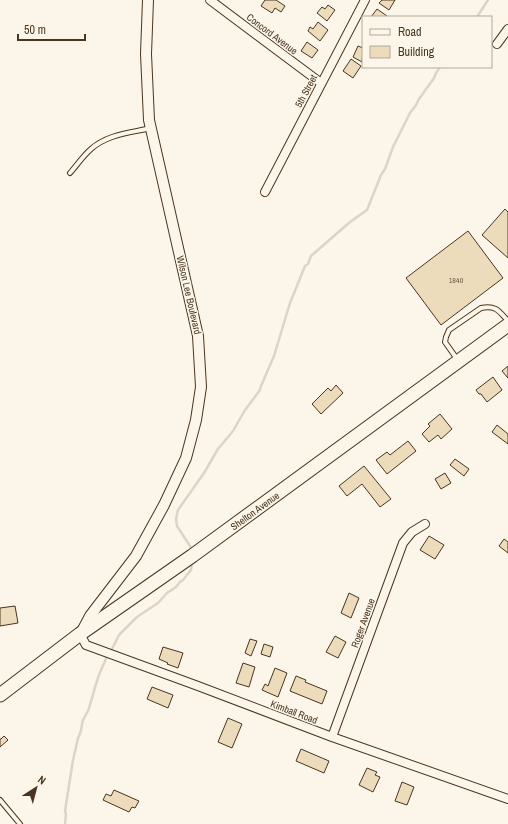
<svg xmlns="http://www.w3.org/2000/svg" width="508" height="824" font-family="'Archivo Narrow',sans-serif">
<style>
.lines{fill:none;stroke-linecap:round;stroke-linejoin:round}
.stream{stroke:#dcd4c6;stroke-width:2.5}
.building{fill:#ecdcbc;stroke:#4a3520}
.service-casing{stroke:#4a3520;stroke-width:6}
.minor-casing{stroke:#4a3520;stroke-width:10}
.tertiary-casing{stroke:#4a3520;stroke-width:12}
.primary-casing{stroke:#4a3520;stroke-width:15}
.service{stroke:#fbf6e9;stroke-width:4}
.minor{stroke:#fbf6e9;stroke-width:8}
.tertiary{stroke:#fbf6e9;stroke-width:10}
.primary{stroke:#fbf6e9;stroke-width:13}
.labels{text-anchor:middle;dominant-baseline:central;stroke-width:3;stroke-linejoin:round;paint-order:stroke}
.number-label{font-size:8px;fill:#725f47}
.street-label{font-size:10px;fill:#4a3520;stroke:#fbf6e9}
</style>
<rect width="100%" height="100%" fill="#fbf6e9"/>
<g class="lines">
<path class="stream" d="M 477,17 L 488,0
M 192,551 L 190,546 L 177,526 L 176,519 L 178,510 L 204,473 L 218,449 L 233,431 L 245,410 L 260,390 C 260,386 263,383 264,379 L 274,356 L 290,303 L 305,266 L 308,264 L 311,256 L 350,222 L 367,210 L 381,175 L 385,169 L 393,147 L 410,113 L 416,105 L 419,99 L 434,78 L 436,73 L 440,67
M 65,824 L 66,814 L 65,811 L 73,760 L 78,738 C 82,732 81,726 83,720 C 85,717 86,714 88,711 C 92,700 94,689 98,678 C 100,671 104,665 106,658 L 108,657 L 119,635 L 137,617 L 158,603 L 167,593 L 176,587 L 180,582 L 183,580 L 191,570 L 192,562"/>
</g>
<path class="building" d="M 265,0 L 276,0 L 285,6 L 281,12 L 275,8 L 272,13 L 261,6 Z
M 382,0 L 395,0 L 389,10 L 379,3 Z
M 328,5 L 335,10 L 327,21 L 317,13 L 322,7 L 325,9 Z
M 377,9 L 387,16 L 386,17 L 371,17 Z
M 318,22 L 328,30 L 320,41 L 308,31 L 310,27 L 313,29 Z
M 307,42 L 318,50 L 312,58 L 301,51 Z
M 358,46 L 363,48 L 362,62 L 353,57 Z
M 351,59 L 361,66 L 353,78 L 343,71 Z
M 505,209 L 508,212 L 508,258 L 482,235 Z
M 468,231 L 503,278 L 441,325 L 406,278 Z
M 508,366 L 508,378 L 502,371 Z
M 493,377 L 502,390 L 487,402 L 481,394 L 479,394 L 476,390 Z
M 336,385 L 343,393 L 321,414 L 312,404 L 328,388 L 331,391 Z
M 440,414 L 452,429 L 441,439 L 438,435 L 429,442 L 422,434 L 430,426 L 428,424 Z
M 497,425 L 508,434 L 508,444 L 492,432 Z
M 408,441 L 416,451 L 387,474 L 376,460 L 387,452 L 390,455 Z
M 455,459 L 469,469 L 464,476 L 450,465 Z
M 364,466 L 391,499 L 380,507 L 362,484 L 347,496 L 339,486 Z
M 445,473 L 451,483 L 441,489 L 435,479 Z
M 429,536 L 444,545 L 435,559 L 420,550 Z
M 504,539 L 508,542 L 508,553 L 499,546 Z
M 349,593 L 359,598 L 351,618 L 341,613 Z
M 15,606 L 18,623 L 0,626 L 0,608 Z
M 335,636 L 346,642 L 338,658 L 326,652 Z
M 250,639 L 257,641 L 251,656 L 245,653 Z
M 264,644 L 273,647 L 270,657 L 261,654 Z
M 163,647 L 183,653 L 178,668 L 167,664 L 168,663 L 159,659 Z
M 243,663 L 255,667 L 249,687 L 236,683 Z
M 275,668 L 287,673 L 278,697 L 262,690 L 265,684 L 268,686 Z
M 296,676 L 306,680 L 305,682 L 327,691 L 322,704 L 290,691 Z
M 152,687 L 173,695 L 168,708 L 147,699 Z
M 228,718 L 242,724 L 232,748 L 218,742 Z
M 4,736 L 8,740 L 0,747 L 0,739 L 1,739 Z
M 301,749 L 329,761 L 324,773 L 296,761 Z
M 367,768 L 377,772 L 375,775 L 380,777 L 373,792 L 359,785 Z
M 402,782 L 414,787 L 407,805 L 395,801 Z
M 114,790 L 139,801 L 135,808 L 132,807 L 129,812 L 103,800 L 106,794 L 111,796 Z"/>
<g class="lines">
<g class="service-casing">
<path id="service" d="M 70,173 C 77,165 83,156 91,149 C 108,134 130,133 151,128
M 457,359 L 445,342 L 446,337 L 449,330 L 481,308 C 496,305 499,311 508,321
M 0,800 L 20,824"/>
</g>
<g class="minor-casing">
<path id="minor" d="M 210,0 L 321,83
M 497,44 L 508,29
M 265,192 L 365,0
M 80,634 L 86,645 L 198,686 L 332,737 L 508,799
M 332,737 L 403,543 L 412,532 L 425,524"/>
</g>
<g class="tertiary-casing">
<path id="tertiary" d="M 81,633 L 90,616 L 136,556 L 164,505 L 186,458 L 196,420 L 201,387 L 198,336 L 149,120 L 146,54 L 148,0"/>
</g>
<g class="primary-casing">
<path id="primary" d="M 0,695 L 80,634 L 192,556 L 508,325"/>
</g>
<use href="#service" class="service"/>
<use href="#minor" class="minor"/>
<use href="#tertiary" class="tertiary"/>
<use href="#primary" class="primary"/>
</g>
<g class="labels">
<g class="number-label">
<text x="456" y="280">1840</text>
</g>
<g class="street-label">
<text transform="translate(272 34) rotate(37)">Concord Avenue</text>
<text transform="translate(306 91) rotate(-62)">5th Street</text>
<text transform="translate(189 295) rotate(77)">Wilson Lee Boulevard</text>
<text transform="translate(255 511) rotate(-36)">Shelton Avenue</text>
<text transform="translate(363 623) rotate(-70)">Roger Avenue</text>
<text transform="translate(294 712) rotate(21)">Kimball Road</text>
</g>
</g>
<rect x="362" y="16" width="130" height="52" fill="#fbf6e9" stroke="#b4a999"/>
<rect x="370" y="29" width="20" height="6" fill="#fbf6e9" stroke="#b4a999"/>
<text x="398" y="36" font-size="12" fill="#4a3520">Road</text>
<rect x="370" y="46" width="20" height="12" fill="#ecdcbc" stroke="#b4a999"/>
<text x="398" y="56" font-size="12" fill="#4a3520">Building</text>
<g transform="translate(36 788) rotate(36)" stroke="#fbf6e9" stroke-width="3" paint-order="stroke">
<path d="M0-3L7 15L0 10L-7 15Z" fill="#4a3520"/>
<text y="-6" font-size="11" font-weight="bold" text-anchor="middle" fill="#4a3520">N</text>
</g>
<path d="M18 34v6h67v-6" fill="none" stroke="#4a3520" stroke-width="2"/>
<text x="24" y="34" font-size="12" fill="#4a3520" stroke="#fbf6e9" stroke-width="3" paint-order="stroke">50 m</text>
</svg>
